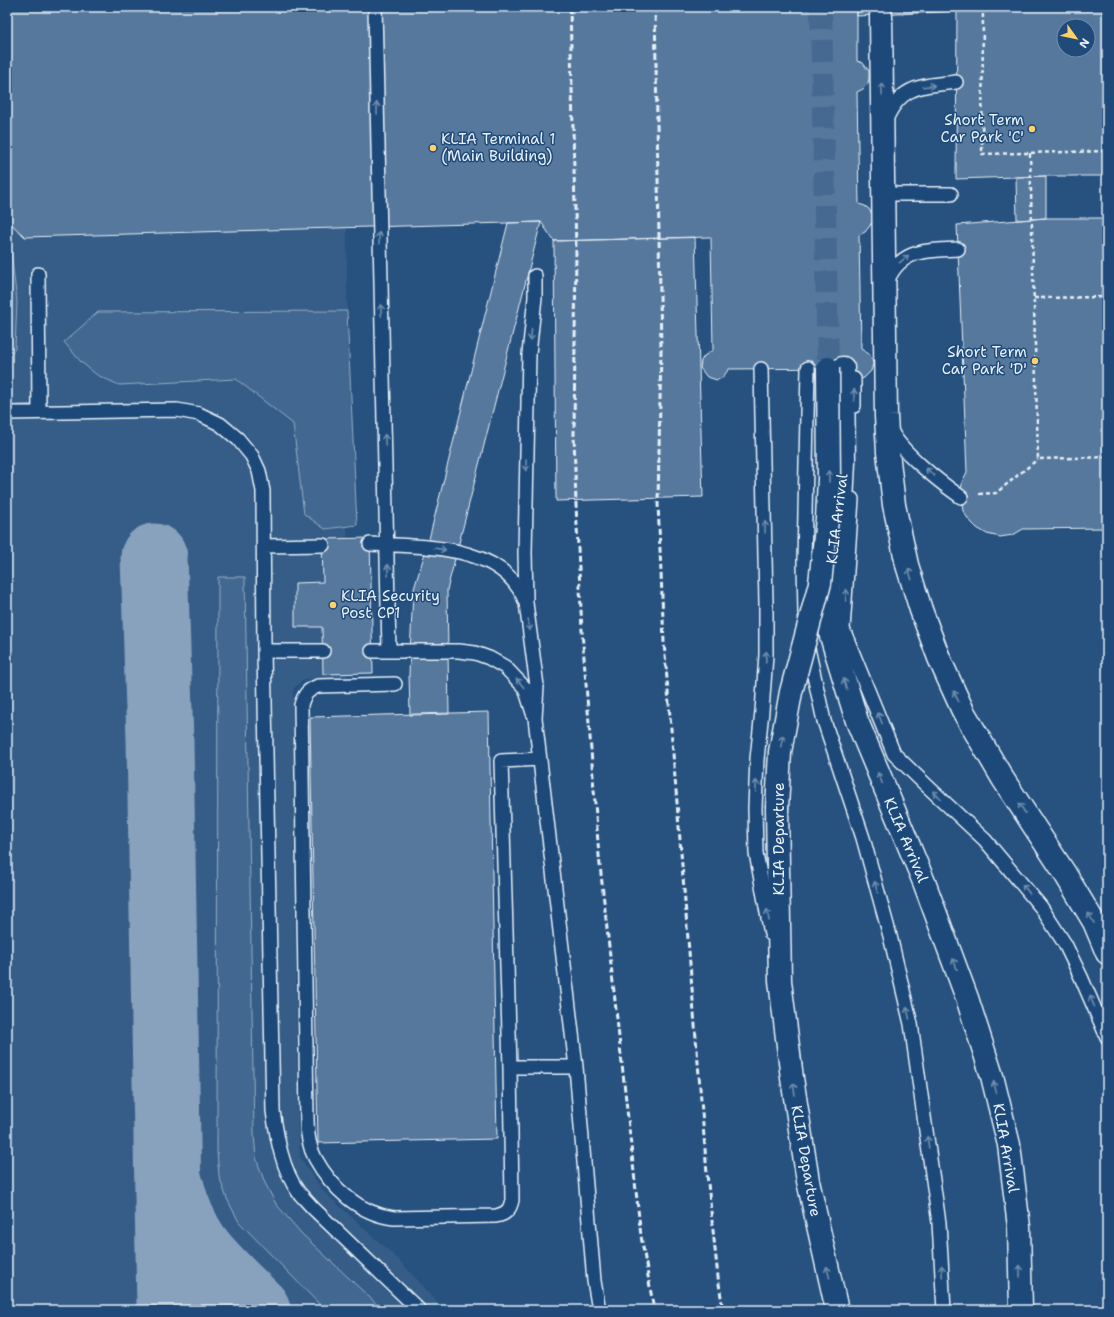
<svg xmlns="http://www.w3.org/2000/svg" width="1114" height="1317" font-family="'Shantell Sans',sans-serif">
<style>
.built{fill:#355d88}
.green{fill:#436891;stroke:#96acc4}
.lines{fill:none;stroke-linecap:round;stroke-linejoin:round}
.taxiway{stroke:#88a1bc;stroke-width:67}
.building{fill:#57789d;stroke:#e8f1f8;fill-rule:evenodd}
.primary-tunnel{stroke:#446991;stroke-width:22;stroke-dasharray:22 11;stroke-linecap:butt}
.lane-casing{stroke:#e8f1f8;stroke-width:16}
.street-casing{stroke:#e8f1f8;stroke-width:25}
.primary-casing{stroke:#e8f1f8;stroke-width:25}
.path{stroke:#e8f1f8;stroke-width:2.5;stroke-dasharray:4 3;stroke-linecap:butt}
.lane{stroke:#1f4a7a;stroke-width:13}
.street{stroke:#1f4a7a;stroke-width:22}
.primary{stroke:#1f4a7a;stroke-width:22}
.rail{stroke:#e8f1f8;stroke-width:3;stroke-dasharray:6 3;stroke-linecap:butt}
.primary-bridge-casing{stroke:#e8f1f8;stroke-width:25;stroke-linecap:butt}
.primary-bridge{stroke:#1f4a7a;stroke-width:22}
.oneway{stroke:#6f8dac}
.poi-dot{fill:#ffd166;stroke:#1f4a7a;stroke-width:1.5}
.labels{text-anchor:middle;dominant-baseline:central;stroke-width:3;stroke-linejoin:round;paint-order:stroke}
.poi-label{font-size:15px;fill:#e8f1f8;stroke:#1f4a7a;text-anchor:end}
.street-label{font-size:15px;fill:#e8f1f8;stroke:#1f4a7a}
</style>
<rect width="100%" height="100%" fill="#27517f"/>
<filter id="ink" filterUnits="userSpaceOnUse"><feTurbulence type="fractalNoise" baseFrequency=".025" numOctaves="2"/><feDisplacementMap in="SourceGraphic" scale="8" xChannelSelector="R" yChannelSelector="G"/><feConvolveMatrix kernelMatrix="1 2 1 2 8 2 1 2 1" color-interpolation-filters="sRGB"/></filter>
<g filter="url(#ink)">
<path class="built" d="M 7,7 L 695,237 L 703,497 L 556,501 L 554,241 L 541,222 L 347,228 L 347,311 L 357,525 L 347,527 L 352,651 L 347,677 L 304,679 L 293,689 L 296,988 L 298,1122 L 300,1157 L 323,1191 L 399,1260 L 445,1310 L 7,1310 Z"/>
<path class="green" d="M 7,242 L 10,244 L 17,301 L 15,349 L 7,359 Z
M 347,311 L 357,525 L 325,529 L 304,514 L 293,424 L 236,379 L 119,385 L 97,375 L 81,362 L 64,342 L 98,312 Z
M 218,577 L 245,577 L 254,1134 L 256,1158 L 265,1183 L 276,1204 L 302,1234 L 383,1310 L 325,1310 L 239,1222 L 227,1199 L 219,1176 L 217,1152 Z"/>
<g class="lines">
<path class="taxiway" d="M 154,557 L 160,741 L 170,1310
M 171,1188 C 176,1209 185,1229 197,1247 C 214,1270 237,1290 257,1310"/>
</g>
<path class="building" d="M 7,7 L 857,7 L 857,61 L 863,63 L 869,71 L 869,78 L 868,84 L 863,89 L 857,92 L 859,204 L 865,206 L 869,209 L 872,215 L 872,222 L 869,227 L 865,232 L 859,235 L 861,349 L 869,354 L 872,359 L 873,364 L 871,371 L 864,378 L 859,380 L 844,368 L 729,369 L 722,378 L 717,380 L 707,377 L 700,368 L 701,361 L 704,356 L 713,350 L 711,237 L 554,241 L 541,222 L 25,237 L 7,220 Z
M 857,7 L 957,7 L 957,11 L 857,16 Z
M 957,7 L 1107,7 L 1107,176 L 1046,176 L 956,179 ZM 1064,26 L 1088,26 L 1088,50 L 1064,50 Z
M 1046,176 L 1046,218 L 1017,220 L 1016,177 Z
M 1046,218 L 1107,218 L 1107,528 L 1023,529 L 1013,535 L 1000,537 L 987,534 L 977,528 L 969,520 L 963,511 L 961,497 L 962,482 L 967,472 L 957,225 Z
M 541,222 L 447,590 L 449,714 L 410,715 L 409,674 L 413,592 L 428,543 L 508,223 Z
M 695,237 L 703,497 L 556,501 L 554,241 Z
M 370,538 L 373,673 L 323,674 L 322,627 L 295,627 L 295,583 L 323,582 L 322,539 Z
M 489,712 L 497,1139 L 318,1143 L 310,717 Z"/>
<g class="lines">
<path class="primary-tunnel" d="M 821,7 L 828,368"/>
<g class="lane-casing">
<path id="lane" d="M 375,7 L 389,651
M 885,122 C 900,85 921,86 956,82
M 883,194 L 951,194
M 38,274 L 39,412
M 886,284 C 900,248 926,251 958,249
M 761,369 L 766,603 L 766,655 L 762,711 L 757,759 L 755,808 L 756,853 L 771,934
M 854,406 L 854,379
M 7,413 L 177,410 L 199,414 L 220,424 L 238,439 L 252,456 L 259,471 L 263,491 L 264,651 L 273,1111 C 277,1138 282,1170 299,1193 C 304,1198 309,1204 314,1209 L 419,1310
M 890,428 C 898,450 941,483 961,497
M 852,499 L 843,629 L 894,754 L 925,784 L 985,840 L 1041,907 L 1065,944 L 1081,977 L 1107,1037
M 370,544 C 423,547 504,543 526,603 L 537,686 L 535,718 L 576,1067 L 594,1281 L 599,1310
M 264,546 L 323,545
M 526,599 L 525,553 L 529,354 L 535,297 L 535,276
M 805,615 L 804,561 L 808,368
M 807,644 L 824,721 L 863,838 L 890,936 L 911,1024 L 939,1223 L 944,1310
M 264,651 L 323,651
M 372,651 L 459,651 L 475,653 L 489,658 L 505,667 L 525,688 L 533,713
M 395,684 L 318,686 C 308,690 304,694 301,705 L 307,1119 C 307,1133 309,1147 315,1158 C 332,1189 360,1214 394,1218 L 496,1216 C 506,1214 510,1210 512,1200 L 510,1067 L 576,1067
M 510,1067 L 501,761 L 540,759"/>
</g>
<g class="street-casing">
<path id="street" d="M 881,16 L 886,416 L 888,452 L 894,505 L 907,565 L 921,610 L 939,658 L 963,711 L 1003,779 L 1064,872 L 1094,922 L 1107,953"/>
</g>
<g class="primary-casing">
<path id="primary" d="M 843,368 L 844,462 L 842,502 L 829,583 L 828,614 L 831,636 L 857,721 L 924,882 L 967,998 L 992,1076 L 1009,1145 L 1019,1227 L 1021,1310
M 777,808 L 780,981 L 792,1078 L 808,1181 L 837,1310"/>
</g>
<path class="path" d="M 983,7 L 982,154 L 1107,151
M 1030,153 L 1038,459 L 1107,457
M 1034,298 L 1107,297
M 979,494 L 996,493 L 1038,459"/>
<use href="#lane" class="lane"/>
<use href="#street" class="street"/>
<use href="#primary" class="primary"/>
<path class="rail" d="M 570,7 L 576,249 L 574,434 L 576,505 L 582,631 L 599,856 L 641,1236 L 654,1310
M 655,7 L 661,349 L 658,503 L 664,642 L 707,1174 L 718,1277 L 723,1310"/>
<g class="primary-bridge-casing">
<path id="primary-bridge" d="M 777,808 L 780,752 L 791,692 L 820,583 L 827,519 L 829,479 L 828,368"/>
</g>
<use href="#primary-bridge" class="primary-bridge"/>
</g>
<defs><path id="oneway-shaft" d="M-6 0H5M1.5-3L5.5 0L1.5 3" fill="none" stroke-width="1.6" stroke-linecap="round" stroke-linejoin="round"/></defs>
<g class="oneway">
<use href="#oneway-shaft" transform="translate(929 86) rotate(-7)"/>
<use href="#oneway-shaft" transform="translate(882 89) rotate(-91)"/>
<use href="#oneway-shaft" transform="translate(377 108) rotate(-91)"/>
<use href="#oneway-shaft" transform="translate(379 238) rotate(-91)"/>
<use href="#oneway-shaft" transform="translate(904 259) rotate(-39)"/>
<use href="#oneway-shaft" transform="translate(381 310) rotate(-92)"/>
<use href="#oneway-shaft" transform="translate(531 335) rotate(96)"/>
<use href="#oneway-shaft" transform="translate(854 395) rotate(-89)"/>
<use href="#oneway-shaft" transform="translate(385 440) rotate(-92)"/>
<use href="#oneway-shaft" transform="translate(526 465) rotate(91)"/>
<use href="#oneway-shaft" transform="translate(930 472) rotate(-139)"/>
<use href="#oneway-shaft" transform="translate(829 476) rotate(-90)"/>
<use href="#oneway-shaft" transform="translate(765 527) rotate(-91)"/>
<use href="#oneway-shaft" transform="translate(440 549) rotate(10)"/>
<use href="#oneway-shaft" transform="translate(388 570) rotate(-91)"/>
<use href="#oneway-shaft" transform="translate(910 574) rotate(-107)"/>
<use href="#oneway-shaft" transform="translate(846 595) rotate(-86)"/>
<use href="#oneway-shaft" transform="translate(529 625) rotate(82)"/>
<use href="#oneway-shaft" transform="translate(766 657) rotate(-87)"/>
<use href="#oneway-shaft" transform="translate(520 683) rotate(-130)"/>
<use href="#oneway-shaft" transform="translate(845 684) rotate(-107)"/>
<use href="#oneway-shaft" transform="translate(956 696) rotate(-115)"/>
<use href="#oneway-shaft" transform="translate(880 718) rotate(-112)"/>
<use href="#oneway-shaft" transform="translate(782 741) rotate(-79)"/>
<use href="#oneway-shaft" transform="translate(880 778) rotate(-113)"/>
<use href="#oneway-shaft" transform="translate(756 786) rotate(-88)"/>
<use href="#oneway-shaft" transform="translate(937 795) rotate(-138)"/>
<use href="#oneway-shaft" transform="translate(1022 808) rotate(-123)"/>
<use href="#oneway-shaft" transform="translate(876 887) rotate(-105)"/>
<use href="#oneway-shaft" transform="translate(1026 889) rotate(-129)"/>
<use href="#oneway-shaft" transform="translate(768 915) rotate(-101)"/>
<use href="#oneway-shaft" transform="translate(1091 918) rotate(-120)"/>
<use href="#oneway-shaft" transform="translate(955 964) rotate(-111)"/>
<use href="#oneway-shaft" transform="translate(1092 1001) rotate(-113)"/>
<use href="#oneway-shaft" transform="translate(908 1013) rotate(-104)"/>
<use href="#oneway-shaft" transform="translate(995 1087) rotate(-104)"/>
<use href="#oneway-shaft" transform="translate(794 1089) rotate(-99)"/>
<use href="#oneway-shaft" transform="translate(928 1142) rotate(-98)"/>
<use href="#oneway-shaft" transform="translate(942 1271) rotate(-93)"/>
<use href="#oneway-shaft" transform="translate(1020 1271) rotate(-91)"/>
<use href="#oneway-shaft" transform="translate(828 1272) rotate(-104)"/>
</g>
</g>
<g class="poi-dot">
<circle cx="1032" cy="129" r="4"/>
<circle cx="433" cy="148" r="4"/>
<circle cx="1035" cy="361" r="4"/>
<circle cx="333" cy="605" r="4"/>
</g>
<g class="labels">
<g class="poi-label">
<text x="1024" y="120">Short Term<tspan x="1024" dy="17">Car Park 'C'</tspan></text>
<text x="441" y="139" text-anchor="start">KLIA Terminal 1<tspan x="441" dy="17">(Main Building)</tspan></text>
<text x="1027" y="352">Short Term<tspan x="1027" dy="17">Car Park 'D'</tspan></text>
<text x="341" y="596" text-anchor="start">KLIA Security<tspan x="341" dy="17">Post CP1</tspan></text>
</g>
<g class="street-label">
<text transform="translate(837 519) rotate(-83)">KLIA Arrival</text>
<text transform="translate(779 839) rotate(-90)">KLIA Departure</text>
<text transform="translate(906 840) rotate(67)">KLIA Arrival</text>
<text transform="translate(1006 1148) rotate(80)">KLIA Arrival</text>
<text transform="translate(806 1161) rotate(80)">KLIA Departure</text>
</g>
</g>
<rect width="1114" height="1317" fill="none" stroke="#1f4a7a" stroke-width="24"/>
<rect x="12" y="12" width="1090" height="1293" fill="none" stroke="#e8f1f8" stroke-width="1.5" filter="url(#ink)"/>
<g transform="translate(1076 38) rotate(123)"><circle r="19" fill="#1f4a7a" stroke="#6f8dac"/>
<path d="M0-3L7 15L0 10L-7 15Z" fill="#ffd166"/>
<text y="-6" font-size="11" font-weight="bold" text-anchor="middle" fill="#e8f1f8">N</text>
</g>
</svg>
